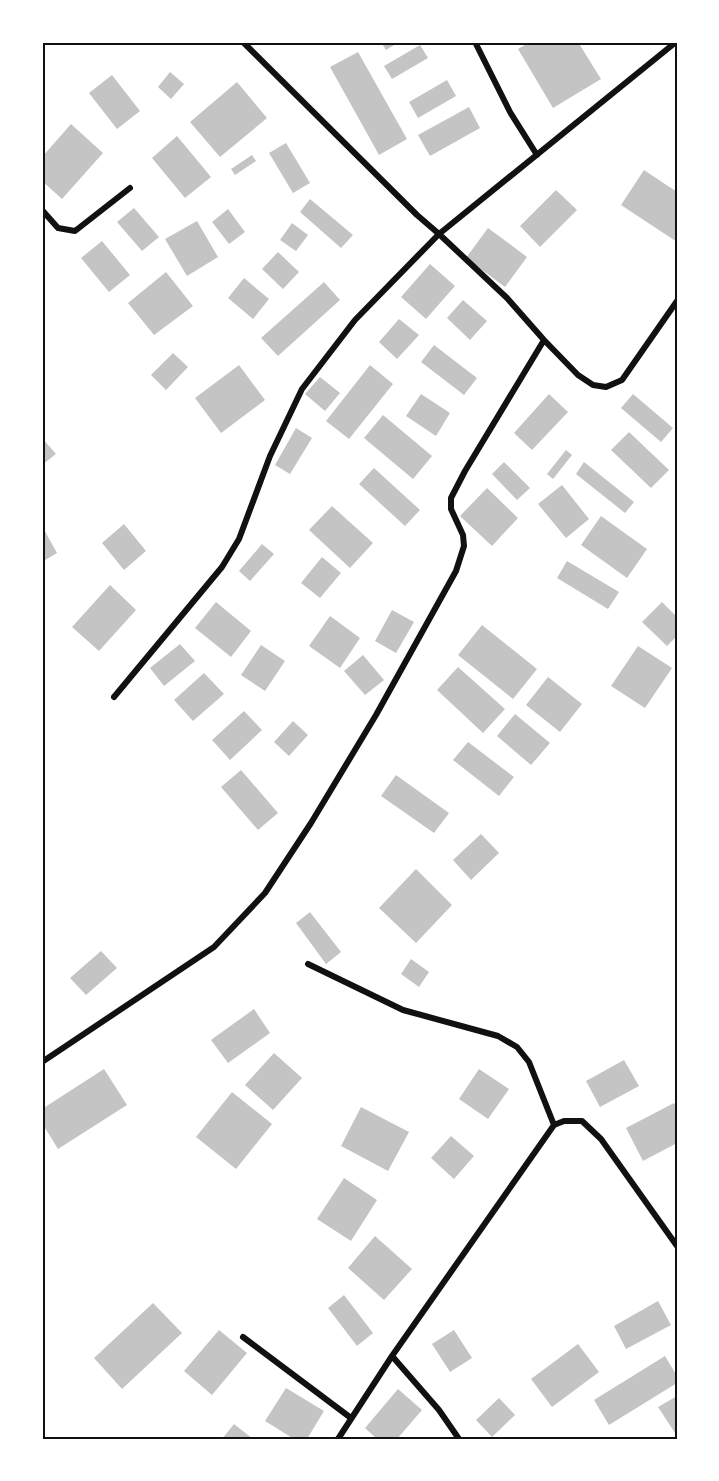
<svg xmlns="http://www.w3.org/2000/svg" width="719" height="1481" font-family="'Archivo Narrow',sans-serif">
<style>
.building{fill:#c4c4c4}
.lines{fill:none;stroke-linecap:round;stroke-linejoin:round}
.minor{stroke:#111;stroke-width:6}
.neatline{fill:none;stroke:#111;stroke-width:2}
</style>
<rect width="100%" height="100%" fill="#fff"/>
<path class="building" d="M 381,42 L 399,42 L 386,50 Z
M 530,42 L 578,42 L 601,79 L 553,108 L 518,49 Z
M 420,45 L 428,58 L 392,79 L 384,66 Z
M 358,52 L 407,139 L 379,155 L 330,67 Z
M 170,72 L 184,84 L 171,99 L 158,87 Z
M 112,75 L 140,111 L 117,129 L 89,93 Z
M 447,80 L 456,96 L 418,118 L 409,102 Z
M 237,82 L 267,118 L 220,157 L 190,122 Z
M 469,107 L 480,128 L 430,156 L 418,135 Z
M 71,124 L 103,153 L 62,199 L 42,181 L 42,157 Z
M 177,136 L 211,177 L 185,198 L 152,158 Z
M 286,143 L 310,183 L 293,193 L 269,153 Z
M 252,155 L 256,161 L 235,175 L 231,169 Z
M 644,170 L 677,192 L 677,242 L 621,205 Z
M 556,190 L 577,210 L 540,247 L 520,226 Z
M 310,199 L 353,235 L 341,248 L 300,212 Z
M 134,208 L 159,237 L 142,251 L 117,222 Z
M 228,209 L 245,232 L 229,244 L 212,222 Z
M 197,221 L 218,257 L 187,276 L 165,239 Z
M 292,223 L 308,235 L 296,251 L 280,240 Z
M 488,228 L 527,257 L 505,287 L 466,258 Z
M 102,241 L 130,275 L 109,292 L 81,258 Z
M 278,252 L 299,272 L 283,289 L 262,269 Z
M 430,264 L 455,286 L 426,319 L 401,297 Z
M 166,272 L 193,306 L 154,335 L 128,303 Z
M 244,278 L 269,299 L 253,319 L 228,298 Z
M 324,282 L 340,300 L 278,356 L 261,338 Z
M 463,300 L 487,321 L 470,340 L 447,318 Z
M 399,319 L 419,335 L 397,359 L 379,342 Z
M 434,345 L 477,378 L 464,395 L 421,362 Z
M 173,353 L 188,367 L 166,390 L 151,375 Z
M 239,365 L 265,400 L 221,433 L 195,398 Z
M 370,365 L 393,384 L 349,439 L 326,421 Z
M 320,377 L 340,393 L 325,411 L 305,394 Z
M 421,394 L 450,413 L 436,436 L 406,416 Z
M 549,394 L 568,412 L 532,450 L 514,433 Z
M 633,394 L 673,428 L 661,442 L 621,408 Z
M 383,415 L 432,456 L 413,479 L 364,438 Z
M 296,428 L 312,438 L 290,474 L 275,465 Z
M 629,432 L 669,470 L 651,488 L 611,450 Z
M 42,438 L 56,454 L 42,465 Z
M 566,450 L 572,455 L 553,479 L 547,474 Z
M 504,462 L 530,488 L 517,500 L 492,474 Z
M 584,462 L 634,502 L 625,513 L 576,474 Z
M 374,468 L 420,510 L 405,526 L 359,484 Z
M 562,485 L 589,519 L 566,538 L 538,504 Z
M 487,488 L 518,518 L 492,546 L 460,516 Z
M 332,506 L 373,543 L 350,568 L 309,530 Z
M 601,516 L 647,549 L 627,578 L 581,545 Z
M 124,524 L 146,551 L 124,570 L 102,543 Z
M 42,526 L 57,553 L 42,562 Z
M 262,544 L 274,554 L 250,581 L 239,571 Z
M 322,557 L 341,573 L 320,598 L 301,583 Z
M 567,561 L 619,592 L 608,609 L 557,578 Z
M 110,585 L 136,610 L 99,651 L 72,627 Z
M 216,602 L 251,631 L 231,657 L 195,628 Z
M 662,602 L 677,617 L 677,636 L 667,646 L 642,622 Z
M 392,610 L 414,622 L 396,653 L 375,641 Z
M 330,616 L 360,638 L 340,668 L 309,646 Z
M 482,625 L 537,669 L 513,699 L 458,655 Z
M 180,644 L 195,661 L 164,686 L 150,668 Z
M 261,645 L 285,661 L 265,691 L 241,675 Z
M 638,646 L 672,668 L 645,708 L 611,686 Z
M 363,655 L 384,680 L 365,695 L 344,671 Z
M 458,667 L 505,709 L 483,733 L 437,690 Z
M 204,673 L 224,694 L 193,721 L 174,700 Z
M 548,677 L 582,704 L 560,732 L 526,705 Z
M 244,711 L 262,730 L 230,760 L 212,740 Z
M 515,714 L 550,743 L 531,765 L 497,736 Z
M 293,721 L 308,735 L 289,756 L 274,742 Z
M 468,742 L 514,777 L 499,796 L 453,760 Z
M 241,770 L 278,813 L 258,830 L 221,787 Z
M 396,775 L 449,813 L 434,833 L 381,796 Z
M 481,834 L 499,853 L 471,880 L 453,860 Z
M 416,869 L 452,905 L 416,943 L 379,908 Z
M 310,912 L 341,952 L 326,964 L 296,923 Z
M 101,951 L 117,968 L 86,995 L 70,978 Z
M 411,959 L 429,972 L 419,987 L 401,974 Z
M 254,1009 L 270,1033 L 228,1063 L 211,1040 Z
M 274,1053 L 302,1078 L 273,1110 L 245,1085 Z
M 624,1060 L 639,1086 L 600,1107 L 586,1081 Z
M 104,1069 L 127,1105 L 58,1149 L 42,1123 L 42,1109 Z
M 479,1069 L 509,1089 L 488,1119 L 459,1099 Z
M 232,1092 L 272,1124 L 236,1169 L 196,1137 Z
M 674,1103 L 677,1110 L 677,1143 L 643,1161 L 626,1128 Z
M 361,1107 L 409,1132 L 388,1171 L 341,1146 Z
M 451,1136 L 474,1156 L 454,1179 L 431,1158 Z
M 344,1178 L 377,1200 L 351,1241 L 317,1219 Z
M 375,1236 L 412,1269 L 384,1300 L 348,1268 Z
M 344,1295 L 373,1333 L 357,1346 L 328,1308 Z
M 658,1301 L 671,1325 L 626,1349 L 614,1326 Z
M 153,1303 L 182,1333 L 122,1389 L 94,1358 Z
M 219,1330 L 247,1353 L 212,1395 L 184,1371 Z
M 454,1330 L 472,1358 L 450,1372 L 432,1344 Z
M 578,1344 L 599,1372 L 552,1407 L 531,1379 Z
M 665,1356 L 677,1376 L 677,1383 L 609,1425 L 594,1400 Z
M 286,1388 L 324,1411 L 307,1439 L 294,1439 L 265,1421 Z
M 398,1389 L 422,1410 L 397,1439 L 377,1439 L 365,1428 Z
M 677,1396 L 677,1432 L 675,1433 L 658,1407 Z
M 499,1398 L 515,1415 L 492,1437 L 476,1420 Z
M 234,1424 L 253,1439 L 222,1439 Z"/>
<g class="lines">
<path class="minor" d="M 475,42 L 510,112 L 537,155
M 42,210 L 58,228 L 75,231 L 130,188
M 544,340 L 578,375 L 593,385 L 606,387 L 622,380 L 677,301
M 114,697 L 222,567 L 239,539 L 270,456 L 302,389 L 355,320 L 439,234 L 417,215 L 243,42
M 308,964 L 403,1010 L 498,1036 L 517,1047 L 529,1062 L 554,1125
M 42,1062 L 214,947 L 265,893 L 311,823 L 376,715 L 456,571 L 464,546 L 463,535 L 451,509 L 451,498 L 465,471 L 544,340 L 507,298 L 439,234 L 676,42
M 243,1337 L 351,1418
M 392,1356 L 439,1410 L 459,1439
M 338,1439 L 392,1356 L 554,1125 L 564,1121 L 582,1121 L 601,1139 L 677,1246"/>
</g>
<rect width="719" height="1481" fill="none" stroke="#ffffff" stroke-width="87"/>
<rect x="44" y="44" width="632" height="1394" class="neatline"/>
</svg>
